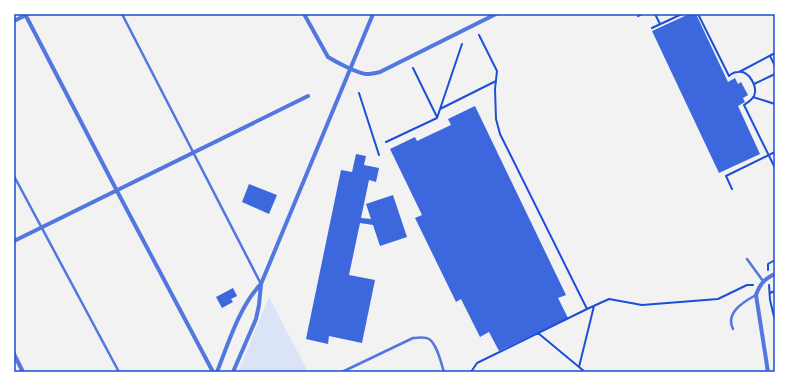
<svg xmlns="http://www.w3.org/2000/svg" width="789" height="386" font-family="Arial,sans-serif">
<style>
.green{fill:#dbe4f7}
.building{fill:#3d67dc}
.lines{fill:none;stroke-linecap:round;stroke-linejoin:round}
.path{stroke:#1d4ed8;stroke-width:2}
.service{stroke:#5277de;stroke-width:2.5}
.minor{stroke:#5277de;stroke-width:4}
.neatline{fill:none;stroke:#1d4ed8;stroke-width:1.5}
</style>
<rect width="100%" height="100%" fill="#f2f2f2"/>
<path class="green" d="M 269,297 L 308,372 L 238,372 Z"/>
<path class="building" d="M 689,14 L 696,14 L 728,82 L 735,78 L 738,84 L 741,82 L 748,95 L 743,98 L 745,102 L 738,106 L 760,154 L 719,173 L 652,31 Z
M 475,106 L 566,295 L 558,298 L 568,318 L 499,351 L 489,332 L 480,337 L 461,299 L 456,302 L 415,218 L 422,215 L 390,149 L 415,137 L 417,141 L 451,125 L 448,119 Z
M 356,154 L 366,156 L 364,165 L 379,168 L 376,182 L 369,180 L 361,218 L 371,219 L 366,204 L 393,195 L 407,237 L 380,246 L 373,225 L 360,223 L 349,275 L 375,280 L 362,343 L 329,336 L 328,344 L 306,339 L 341,170 L 352,172 Z
M 249,184 L 277,195 L 269,214 L 242,202 Z
M 233,288 L 237,296 L 231,299 L 233,302 L 222,308 L 216,297 Z"/>
<g class="lines">
<path class="path" d="M 655,14 L 660,24
M 698,14 L 729,76 C 731,74 735,72 738,72 C 749,70 758,87 754,96 C 752,100 747,103 744,105 L 775,168
M 638,16 L 642,14
M 652,28 L 682,14
M 479,35 L 497,71 L 495,89 L 496,119 L 500,134 L 587,309 L 609,299 L 642,305 L 718,299 L 747,285 L 753,285
M 770,56 L 775,66
M 413,68 L 437,117
M 739,72 L 775,53
M 754,84 L 775,74
M 359,93 L 379,155
M 753,97 L 775,104
M 440,109 L 496,81
M 386,142 L 437,118 L 462,44
M 732,189 L 726,176 L 775,152
M 768,270 L 768,264 L 775,260
M 769,285 L 770,300 L 775,321
M 770,293 L 775,291
M 538,333 L 585,372
M 579,367 L 594,306
M 471,372 L 477,363 L 587,309"/>
<path class="service" d="M 122,14 L 261,284
M 14,176 L 119,372
M 747,259 L 763,281
M 733,329 C 725,313 743,302 756,295
M 342,372 L 413,338 C 418,338 424,336 429,339 C 437,344 441,363 444,372"/>
<path class="minor" d="M 25,14 L 117,191 L 213,372
M 304,14 L 328,57 C 336,62 357,73 366,74 C 371,74 375,73 380,72 L 496,14
M 14,21 L 28,14
M 14,241 L 308,96
M 14,354 L 23,372
M 217,372 C 228,344 240,305 261,284
M 233,372 L 256,319 L 259,305 L 261,284 L 373,14
M 768,372 L 756,295 C 760,284 764,279 775,274"/>
</g>
<rect width="789" height="386" fill="none" stroke="#ffffff" stroke-width="30"/>
<rect x="15" y="15" width="759" height="356" class="neatline"/>
</svg>
